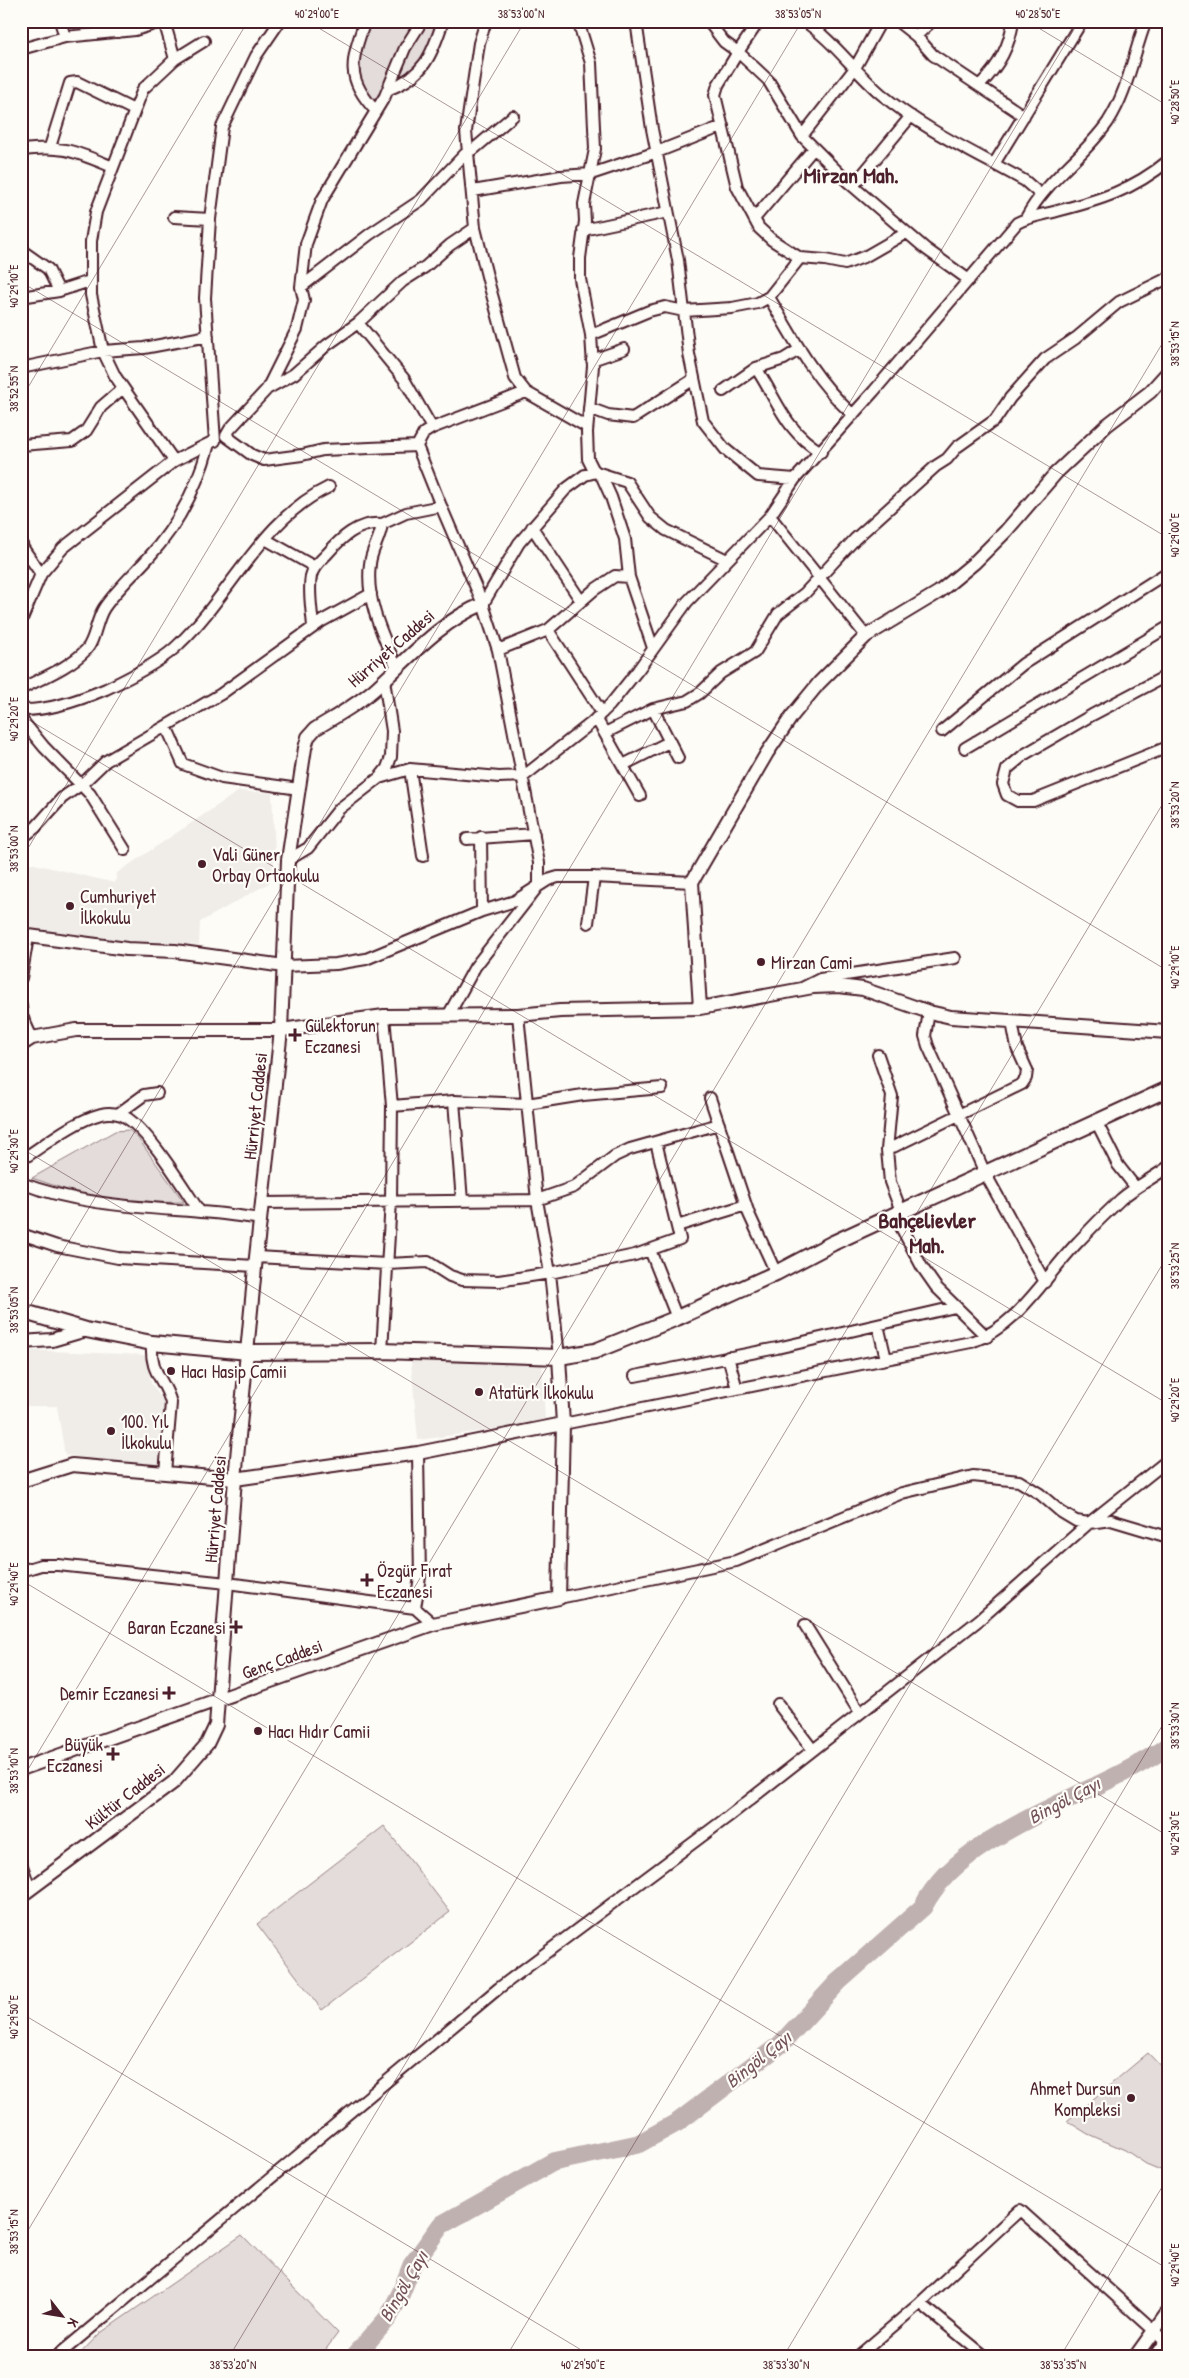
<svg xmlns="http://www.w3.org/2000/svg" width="1189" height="2378" font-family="'Patrick Hand',sans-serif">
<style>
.built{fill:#f0ece8}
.green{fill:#e3dcda;stroke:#967e82}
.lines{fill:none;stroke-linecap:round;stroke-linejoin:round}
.river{stroke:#c0b1b1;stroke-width:19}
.minor-casing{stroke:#4a1f2b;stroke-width:14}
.tertiary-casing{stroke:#4a1f2b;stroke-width:16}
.secondary-casing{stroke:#4a1f2b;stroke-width:18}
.minor{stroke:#fdfcf7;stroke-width:10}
.tertiary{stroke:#fdfcf7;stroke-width:12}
.secondary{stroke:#fdfcf7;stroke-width:14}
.ticks{fill:none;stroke:#4a1f2b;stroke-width:1;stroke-opacity:0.45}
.poi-dot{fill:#4a1f2b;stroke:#fdfcf7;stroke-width:2}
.labels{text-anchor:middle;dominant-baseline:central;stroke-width:4.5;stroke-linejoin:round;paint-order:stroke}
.street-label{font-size:18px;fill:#4a1f2b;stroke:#fdfcf7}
.poi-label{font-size:18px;fill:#4a1f2b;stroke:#fdfcf7;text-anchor:start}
.water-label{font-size:19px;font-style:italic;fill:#73525a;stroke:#fdfcf7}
.district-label{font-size:22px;font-weight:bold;fill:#4a1f2b;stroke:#fdfcf7}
.neatline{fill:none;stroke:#4a1f2b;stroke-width:2}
.ticks-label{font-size:12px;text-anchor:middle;fill:#4a1f2b}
</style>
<rect width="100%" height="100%" fill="#fdfcf7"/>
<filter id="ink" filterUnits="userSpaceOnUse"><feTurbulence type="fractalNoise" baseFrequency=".02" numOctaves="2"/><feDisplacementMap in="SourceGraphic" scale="10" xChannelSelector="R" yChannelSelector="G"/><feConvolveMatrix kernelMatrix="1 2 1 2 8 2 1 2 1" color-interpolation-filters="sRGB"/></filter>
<g filter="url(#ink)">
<path class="built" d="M 239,791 L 272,793 L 275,855 L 269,883 L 200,922 L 199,945 L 123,940 L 35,932 L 21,929 L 21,861 L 115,883 L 117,873 Z
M 24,1350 L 146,1355 L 151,1383 L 165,1404 L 158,1468 L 65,1455 L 57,1406 L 24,1406 Z
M 411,1361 L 542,1362 L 545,1422 L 418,1440 Z"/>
<path class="green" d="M 370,21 L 417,21 L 399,46 L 385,89 L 375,101 L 360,82 L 357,70 Z
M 428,21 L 438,21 C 431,53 425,62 398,81 L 409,46 Z
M 129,1130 L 137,1137 L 184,1202 L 128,1203 L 85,1196 L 32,1178 L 115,1131 Z
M 384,1826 L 450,1912 L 322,2010 L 257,1924 Z
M 1148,2053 L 1168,2074 L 1168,2173 L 1146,2164 L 1125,2150 L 1088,2134 L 1067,2121 Z
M 242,2235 L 338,2333 L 320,2357 L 77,2357 L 99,2334 Z"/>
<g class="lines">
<path class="river" d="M 354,2357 L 388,2318 L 401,2293 L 412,2265 L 441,2225 L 553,2162 L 638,2144 L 678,2122 L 781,2044 L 838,1982 L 923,1907 C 962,1829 1098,1796 1168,1746"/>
<g class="minor-casing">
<path id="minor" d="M 60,21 L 65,37
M 115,21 L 119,32
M 164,21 L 175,59
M 365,21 C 351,61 345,79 376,111
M 486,21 L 479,43 L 466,131 L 475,228 L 489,284 L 515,378 L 526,392 L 587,427
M 578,21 L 591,63 L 595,149 L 584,204 L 585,221 L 580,258 L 580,279 L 591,335 L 593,366 L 587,432 L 588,459 L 593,469 L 602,477 L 611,497 L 625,539 L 629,577 L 653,648
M 636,21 L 652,129 L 678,260 L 689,354 L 703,421 L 725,449 L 758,476 L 795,479
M 708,21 L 724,42 L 738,52 L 718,85 L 715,95 L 737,187 L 759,228 L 772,240 L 800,258 L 825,260 L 845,264 L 866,256 L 906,233
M 759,21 L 738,52 L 768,80 L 802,136 L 848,182 L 926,249 L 969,280
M 804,21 C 834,41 854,71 881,94 C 924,130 977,154 1025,181 L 1041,195
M 897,21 L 916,36 L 933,55 L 1024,116
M 916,36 L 932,21
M 21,49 L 65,37 L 135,30 L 164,21
M 980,85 C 998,67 1010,47 1013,21
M 389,89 C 424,76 432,55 443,21
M 802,136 L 855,68 L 881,21
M 50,147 L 70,83 L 77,82 L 134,110
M 21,150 C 64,145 74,151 113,167
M 994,164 L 1082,21
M 853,186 L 911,116
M 473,191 L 561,176 L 591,174 L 657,152 L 723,126
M 174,217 L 210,219
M 1026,218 C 1046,180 1084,157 1108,122 C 1128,91 1133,55 1146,21
M 754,219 L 814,148
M 583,230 L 668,212
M 21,250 L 48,269 L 59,291
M 301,287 L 370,234 L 421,200 L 467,152 L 474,149 L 513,116
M 21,297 L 59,291 L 90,281
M 769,297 C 795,342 815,380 853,415
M 358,323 L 404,379 L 432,428
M 591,335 L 649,311 L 665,307 L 684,311 L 732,308 L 758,303 L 769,297 L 800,258
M 592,360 L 624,349
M 21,368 L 103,351 L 144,348 L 208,336
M 756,368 C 778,401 785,431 821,452
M 267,389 L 294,374 L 327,345 L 358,323 L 403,281 L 425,267 L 450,245 L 475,228
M 723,391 L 756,368 L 784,359 L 800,349
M 589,408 L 608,415 L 633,418 L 694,379
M 215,441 L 205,298 L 210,219 L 222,127 L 256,56 L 280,21
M 21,445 L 72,441 L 86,431 L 101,407 L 123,388
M 417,446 L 323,450 L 302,455 L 264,460 L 252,455 L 226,436 L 230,429 L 267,389 L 297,329 L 304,300 L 301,287 L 306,244 L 322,200 L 385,96 L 405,48 L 422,21
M 174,461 L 115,376 L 103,351 L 91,295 L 91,241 L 96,212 L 143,89 L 175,59 L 204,41
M 770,516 L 866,636
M 532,527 L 581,601
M 265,539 L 315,567
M 21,541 L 23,548 L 41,574
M 483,604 L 519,543 L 566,489 L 585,475 L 596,472 L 627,482 L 650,517 L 666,530 L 727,560
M 21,621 L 41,574 L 63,548 L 174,461 L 212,442
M 313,627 C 312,611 308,592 311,576 C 313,567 320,561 326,555 C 341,538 357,522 382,524
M 548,630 L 602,713
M 498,650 L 548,630 L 594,590 L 615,576 L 629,577
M 397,668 C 383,636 365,600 370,564 C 371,550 380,540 382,524 L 406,513 L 441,506
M 1168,675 L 1092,715 L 1025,754 L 1007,769 L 1003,784 L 1007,795 L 1018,801 L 1033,801 L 1168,747
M 21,689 C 42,678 70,667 86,650 C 95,641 96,620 104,608 C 117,589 134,574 149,557 C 178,525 198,485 209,444
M 653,709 L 678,758
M 21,710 C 49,711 80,700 106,689 C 127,679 164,660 180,643 C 231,594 263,518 329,487
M 596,718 L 640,796
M 21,719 L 44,747 L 90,794 L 125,850
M 166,726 L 183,764 L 222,778 L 299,789
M 942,731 L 1023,664 L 1168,572
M 605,733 L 653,709 L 687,701 L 700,693 L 721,673 L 755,652 L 778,614 L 805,593 L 855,539 L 936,466 L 947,459 L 957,447 L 995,420 L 1010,398 L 1045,359 L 1076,338 L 1119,302 L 1168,278
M 965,748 L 1168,627
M 623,765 L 669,742
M 410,769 L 423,856
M 379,778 L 410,769 L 499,777 L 524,776 L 590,724 L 610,705 L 638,670 L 687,602 L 770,516 L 795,479 L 874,391 L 1017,223 C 1030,216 1043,215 1057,211 C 1100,200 1133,190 1168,161
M 481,837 L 482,911
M 21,839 L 36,827 L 62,798 L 82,784 L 106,761 L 221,694 L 322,621 L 371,594
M 467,839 L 534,834
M 288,860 L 308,848 L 339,809 L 379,778 L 387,768 L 391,757 L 392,731 L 384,680
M 588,923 L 594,877
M 284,966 L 336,964 L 366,959 L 482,911 L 515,901 L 548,880 L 558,877 L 594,877 L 692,882
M 21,978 L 28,937
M 804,987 L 820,979 L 955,958
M 21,1006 L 22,1016 L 32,1038
M 929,1012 L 925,1036 L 928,1046 L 985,1173 L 1045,1282
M 449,1014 L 475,967 L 539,885 L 539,863 L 498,650 L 483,604 L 441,506 L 417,446 L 424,433 L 432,428 L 526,392
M 518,1015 L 537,1200 L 550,1273 L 559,1357
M 878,1055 L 892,1096 L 887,1150 L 890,1182 L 901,1211
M 710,1098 L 749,1214 L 776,1273
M 454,1101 L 462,1201
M 392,1106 L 454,1101 L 527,1104 L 583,1095 L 662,1088
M 118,1114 L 144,1095 L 157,1093
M 1096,1121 L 1118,1165 L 1136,1188
M 887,1150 L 1022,1084 L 1026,1078 L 1027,1070 L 1017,1048 L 1012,1022
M 21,1160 C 46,1144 72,1122 101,1114 C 109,1112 120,1113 127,1118 C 152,1135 182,1186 200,1212
M 21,1183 C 78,1205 140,1207 200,1212 C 220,1213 240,1216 261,1219
M 263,1203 L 537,1200 L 574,1187 L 615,1156 L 630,1149 L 719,1124
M 894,1214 L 922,1267 L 936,1287 L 987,1337
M 677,1226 L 746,1205
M 21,1234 L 57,1246 L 118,1258 L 255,1266
M 650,1250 L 677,1318
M 256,1257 L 387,1264 L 428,1262 L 450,1276 L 462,1280 L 499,1281 L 550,1273 L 635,1255 L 680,1239 L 656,1142
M 878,1325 L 886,1359
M 152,1343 C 150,1375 164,1377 171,1403 L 165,1473
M 382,1351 L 391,1201 L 392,1106 L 384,1016
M 728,1357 L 737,1389
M 635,1376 L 777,1348 L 955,1307
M 563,1424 L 971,1342 C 1019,1326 1044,1277 1078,1242 C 1091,1228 1106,1213 1121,1199 C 1135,1187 1153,1178 1168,1167
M 21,1571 L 41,1565 L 58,1565 L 227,1583 L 415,1608 L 433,1624
M 559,1598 L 736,1561 L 902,1493 L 973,1476 L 1019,1481 L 1040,1494 L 1061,1512 L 1076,1521 L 1089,1523 L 1111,1520 L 1168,1537
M 415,1608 L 420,1577 L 418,1453
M 805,1625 L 860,1713
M 778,1704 L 813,1750
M 21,1863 L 30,1889
M 920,2303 L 986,2357
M 56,2357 L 499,1988 L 729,1816 L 979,1620 L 1089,1523 L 1168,1460
M 857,2357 L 920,2303 L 1020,2210 L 1168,2343"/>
</g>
<g class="tertiary-casing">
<path id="tertiary" d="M 21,935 L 127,949 L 175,951 L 284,966
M 700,1008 L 692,882 L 767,753 L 792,716 L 819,683 L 866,636 L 939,592 L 974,563 L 1006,531 L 1056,473 L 1107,425 L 1150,392 L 1168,372
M 21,1045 L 32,1038 L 76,1030 L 281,1030 L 384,1016 L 518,1015 L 560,1011 L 700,1008 L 813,987 L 839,986 L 863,989 L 929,1012 L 951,1017 L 1168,1032
M 21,1342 L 52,1340 L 86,1330
M 21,1481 L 72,1465 L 235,1479 L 418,1453 L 563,1424
M 21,1769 L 433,1624 L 559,1598 L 563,1424 L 559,1357
M 21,1896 L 174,1782 L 207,1744 L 216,1725 L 235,1479 L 256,1257 L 281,1030 L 288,860 L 305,748 L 308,737 L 315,729 C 336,716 360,703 378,686 C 412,655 440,622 483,604
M 1135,2357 L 1168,2311
M 1155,2357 L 1168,2338"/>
</g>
<g class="secondary-casing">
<path id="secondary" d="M 21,1311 L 86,1330 L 152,1343 L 248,1352 L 382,1351 L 559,1357 L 595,1351 L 677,1318 L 776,1273 L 833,1243 L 1168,1089"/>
</g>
<use href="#minor" class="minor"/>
<use href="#tertiary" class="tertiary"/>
<use href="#secondary" class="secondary"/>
</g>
</g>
<path class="ticks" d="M 307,21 L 1168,538M 1027,21 L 1168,106M 21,282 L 1168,971M 21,399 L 248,21M 21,715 L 1168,1404M 21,860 L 525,21M 21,1148 L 1168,1836M 21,1321 L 802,21M 21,1580 L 1168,2269M 21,1781 L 1079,21M 21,2013 L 593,2357M 21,2242 L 1168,334M 229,2357 L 1168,795M 506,2357 L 1168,1255M 783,2357 L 1168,1716M 1060,2357 L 1168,2177"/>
<g class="poi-dot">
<circle cx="202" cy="864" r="5"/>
<circle cx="70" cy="906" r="5"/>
<circle cx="761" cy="962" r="5"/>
<path d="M292.5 1027.5h5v5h5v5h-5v5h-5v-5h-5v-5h5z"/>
<circle cx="171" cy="1371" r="5"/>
<circle cx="479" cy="1392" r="5"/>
<circle cx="111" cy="1431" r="5"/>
<path d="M364.5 1572.5h5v5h5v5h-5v5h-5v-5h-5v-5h5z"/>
<path d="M233.5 1619.5h5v5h5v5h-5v5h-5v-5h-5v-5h5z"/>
<path d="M166.5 1685.5h5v5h5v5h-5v5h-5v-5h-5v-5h5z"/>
<circle cx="258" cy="1731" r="5"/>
<path d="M110.5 1746.5h5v5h5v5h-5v5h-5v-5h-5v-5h5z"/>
<circle cx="1131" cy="2098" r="5"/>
</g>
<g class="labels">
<g class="street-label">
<text transform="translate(391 648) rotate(-41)">Hürriyet Caddesi</text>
<text transform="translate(255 1106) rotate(-84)">Hürriyet Caddesi</text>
<text transform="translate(215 1509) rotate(-85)">Hürriyet Caddesi</text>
<text transform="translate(282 1659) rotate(-20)">Genç Caddesi</text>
<text transform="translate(125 1796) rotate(-38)">Kültür Caddesi</text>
</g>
<g class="poi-label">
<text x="212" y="854">Vali Güner<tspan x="212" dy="21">Orbay Ortaokulu</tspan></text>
<text x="80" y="896">Cumhuriyet<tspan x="80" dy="21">İlkokulu</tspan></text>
<text x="771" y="962">Mirzan Cami</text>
<text x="305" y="1025">Gülektorun<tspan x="305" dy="21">Eczanesi</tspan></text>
<text x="181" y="1371">Hacı Hasip Camii</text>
<text x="489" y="1392">Atatürk İlkokulu</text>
<text x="121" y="1421">100. Yıl<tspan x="121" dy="21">İlkokulu</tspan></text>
<text x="377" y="1570">Özgür Fırat<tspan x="377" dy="21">Eczanesi</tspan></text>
<text x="226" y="1627" text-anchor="end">Baran Eczanesi</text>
<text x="159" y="1693" text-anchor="end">Demir Eczanesi</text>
<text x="268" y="1731">Hacı Hıdır Camii</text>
<text x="103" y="1744" text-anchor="end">Büyük<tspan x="103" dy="21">Eczanesi</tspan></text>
<text x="1121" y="2088" text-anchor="end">Ahmet Dursun<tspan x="1121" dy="21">Kompleksi</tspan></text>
</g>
<g class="water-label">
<text transform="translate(1064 1800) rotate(-28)">Bingöl Çayı</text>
<text transform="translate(758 2059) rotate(-39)">Bingöl Çayı</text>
<text transform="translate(403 2286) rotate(-60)">Bingöl Çayı</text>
</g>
<g class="district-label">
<text x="851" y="175">Mirzan Mah.</text>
<text x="927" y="1220">Bahçelievler<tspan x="927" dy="25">Mah.</tspan></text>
</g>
</g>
<rect width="1189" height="2378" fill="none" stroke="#fdfcf7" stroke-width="55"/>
<g transform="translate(62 2316) rotate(121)" stroke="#fdfcf7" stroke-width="4" paint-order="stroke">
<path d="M0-4L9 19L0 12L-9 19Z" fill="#4a1f2b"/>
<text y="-8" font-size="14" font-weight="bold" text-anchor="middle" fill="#4a1f2b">K</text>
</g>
<rect x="28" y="28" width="1134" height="2322" class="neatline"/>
<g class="ticks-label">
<text x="317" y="18">40°29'00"E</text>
<text x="521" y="18">38°53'00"N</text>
<text x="798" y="18">38°53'05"N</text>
<text x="1038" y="18">40°28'50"E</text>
<text transform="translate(1175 102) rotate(-90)" y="4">40°28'50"E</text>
<text transform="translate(14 286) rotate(-90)" y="4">40°29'10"E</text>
<text transform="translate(1175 344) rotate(-90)" y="4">38°53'15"N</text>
<text transform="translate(14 389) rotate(-90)" y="4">38°52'55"N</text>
<text transform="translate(1175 535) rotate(-90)" y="4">40°29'00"E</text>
<text transform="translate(14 719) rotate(-90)" y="4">40°29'20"E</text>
<text transform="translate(1175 805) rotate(-90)" y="4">38°53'20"N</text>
<text transform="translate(14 849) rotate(-90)" y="4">38°53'00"N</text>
<text transform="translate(1175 967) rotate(-90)" y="4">40°29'10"E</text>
<text transform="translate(14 1151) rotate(-90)" y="4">40°29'30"E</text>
<text transform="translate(1175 1266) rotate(-90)" y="4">38°53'25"N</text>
<text transform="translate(14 1310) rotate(-90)" y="4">38°53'05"N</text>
<text transform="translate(1175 1400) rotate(-90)" y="4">40°29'20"E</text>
<text transform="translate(14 1584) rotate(-90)" y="4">40°29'40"E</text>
<text transform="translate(1175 1726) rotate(-90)" y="4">38°53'30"N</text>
<text transform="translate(14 1771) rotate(-90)" y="4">38°53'10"N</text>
<text transform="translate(1175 1833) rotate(-90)" y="4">40°29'30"E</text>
<text transform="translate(14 2017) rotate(-90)" y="4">40°29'50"E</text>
<text transform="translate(14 2232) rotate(-90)" y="4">38°53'15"N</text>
<text transform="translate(1175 2265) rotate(-90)" y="4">40°29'40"E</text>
<text x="233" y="2369">38°53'20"N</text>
<text x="583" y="2369">40°29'50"E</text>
<text x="786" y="2369">38°53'30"N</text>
<text x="1063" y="2369">38°53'35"N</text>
</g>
</svg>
